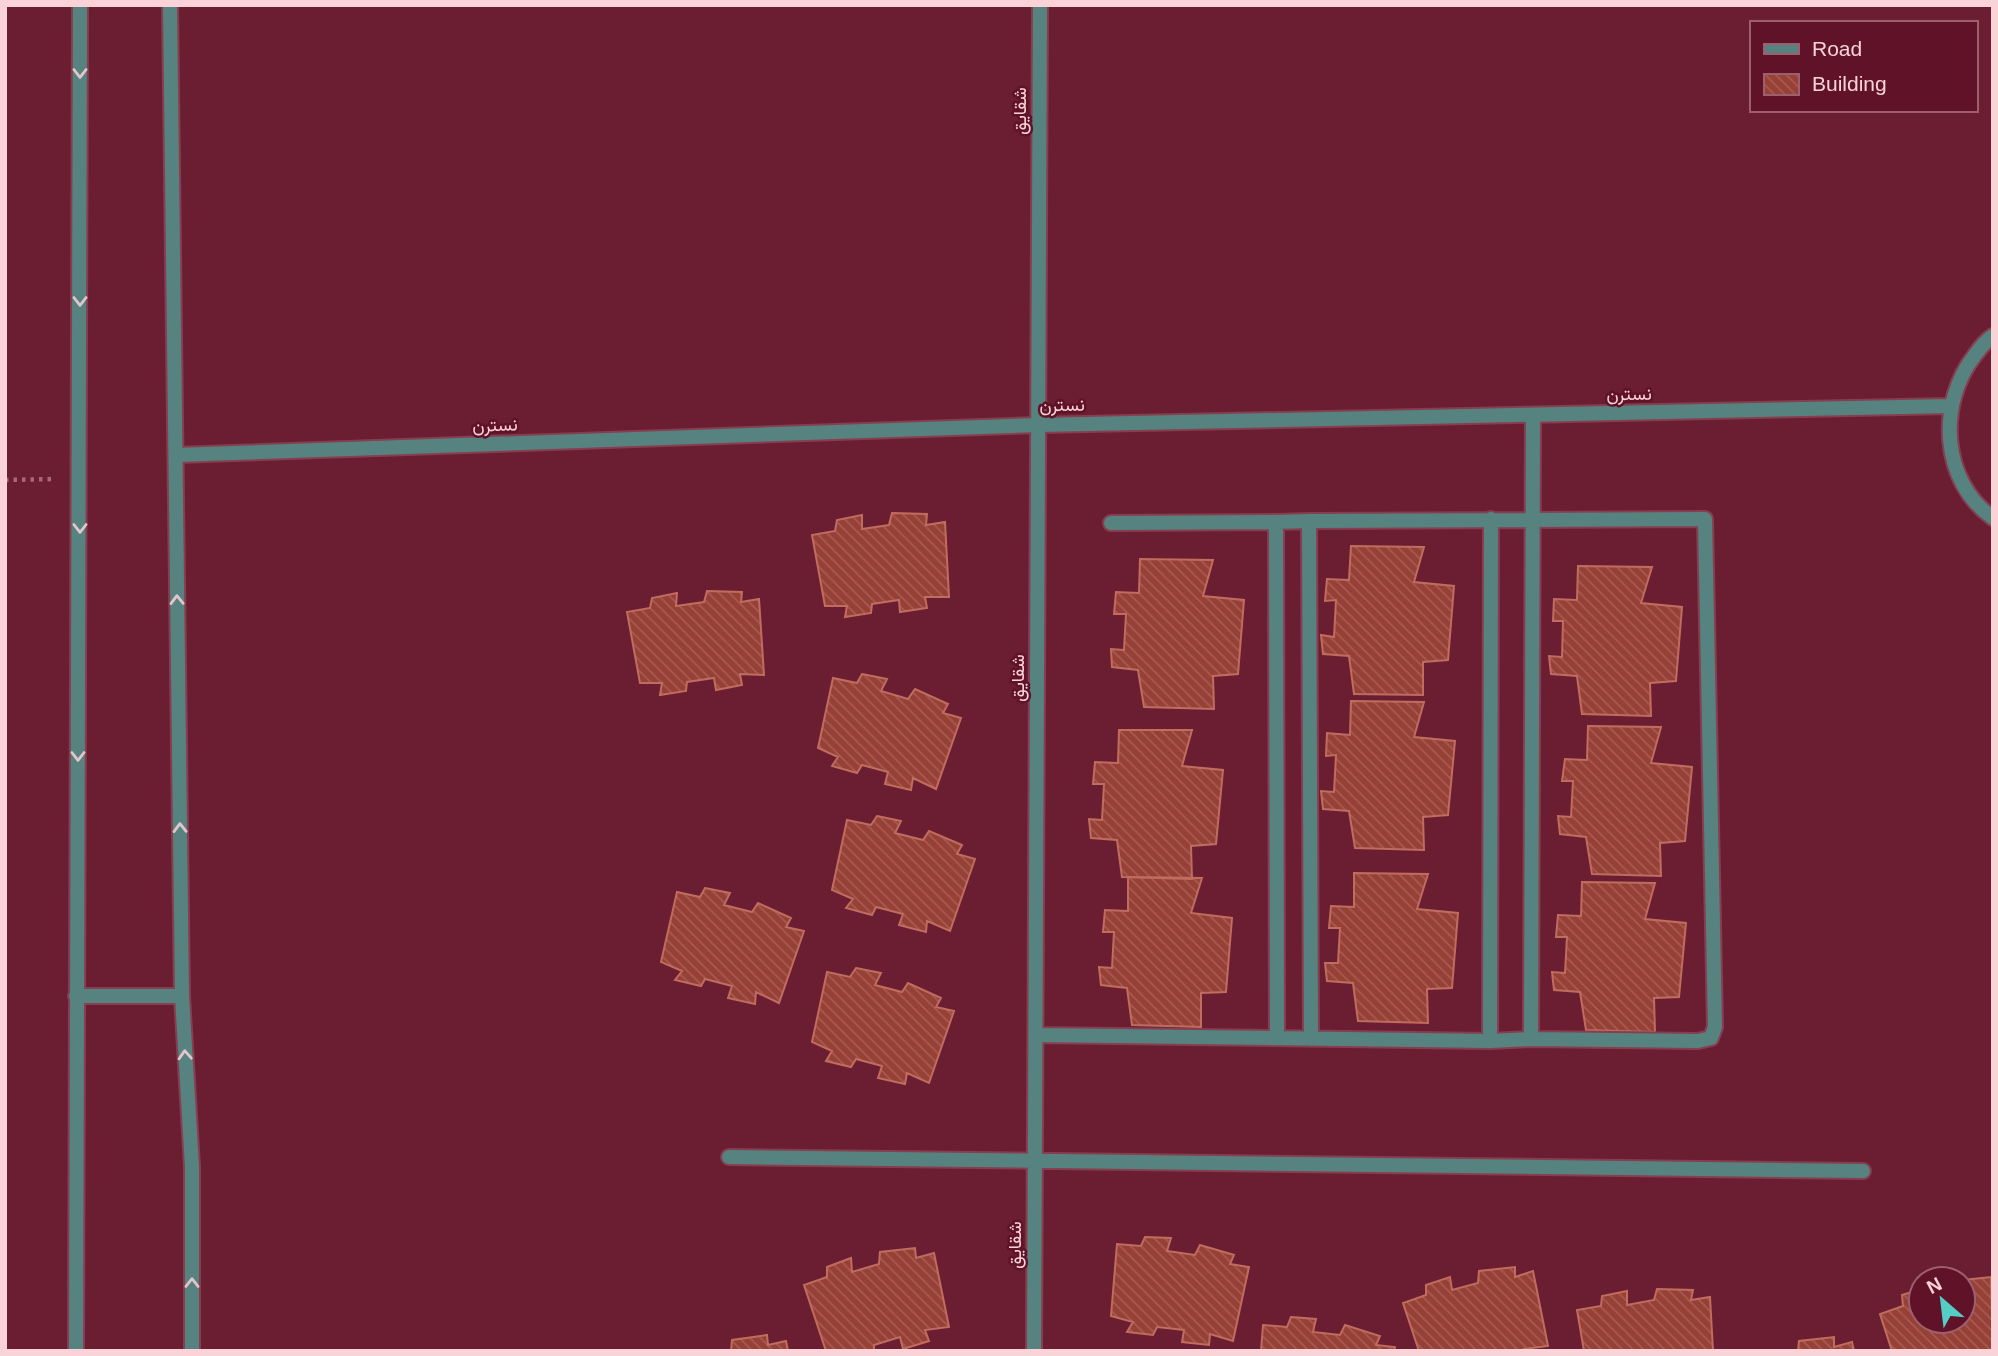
<svg xmlns="http://www.w3.org/2000/svg" width="1998" height="1356" font-family="Helvetica,Vazirmatn,sans-serif">
<style>
.building{fill:url(#building-back-hatch);stroke:#c06c5f;stroke-width:2}
.lines{fill:none;stroke-linecap:round;stroke-linejoin:round}
.minor-casing{stroke:#853f50;stroke-width:18}
.tertiary-casing{stroke:#853f50;stroke-width:18}
.path{stroke:#a66977;stroke-width:4.5;stroke-dasharray:3.5 5;stroke-linecap:butt}
.minor{stroke:#56837f;stroke-width:14}
.tertiary{stroke:#56837f;stroke-width:14}
.oneway{stroke:#e1c7cb}
.labels{text-anchor:middle;dominant-baseline:central;stroke-width:5;stroke-linejoin:round;paint-order:stroke}
.street-label{font-size:18px;fill:#fad3d8;stroke:#5f1228}
</style>
<defs>
<pattern id="building-back-hatch" width="6" height="6" patternUnits="userSpaceOnUse" patternTransform="scale(1.75)"><rect width="6" height="6" fill="#964036"/><path d="M-1 5l2 2M0 0l6 6M5-1l2 2" fill="none" stroke="#a65b52"/></pattern>
</defs>
<rect width="100%" height="100%" fill="#6b1e32"/>
<path class="building" d="M 892,513 L 927,514 L 926,525 L 945,522 L 949,597 L 925,597 L 927,608 L 900,612 L 899,600 L 872,604 L 871,613 L 845,617 L 847,606 L 825,606 L 812,535 L 835,531 L 837,520 L 862,515 L 862,529 L 889,525 Z
M 1351,546 L 1424,547 L 1414,582 L 1454,586 L 1448,660 L 1423,662 L 1423,695 L 1354,694 L 1349,656 L 1323,654 L 1321,635 L 1334,637 L 1336,600 L 1325,601 L 1327,579 L 1349,580 Z
M 1140,559 L 1213,560 L 1203,596 L 1244,600 L 1238,674 L 1213,676 L 1214,709 L 1144,707 L 1138,670 L 1112,667 L 1111,649 L 1124,650 L 1126,614 L 1114,614 L 1116,592 L 1139,593 Z
M 1578,566 L 1652,567 L 1641,603 L 1682,607 L 1676,681 L 1650,683 L 1651,716 L 1582,714 L 1577,676 L 1551,674 L 1549,656 L 1562,657 L 1563,621 L 1553,621 L 1554,599 L 1577,600 Z
M 707,591 L 742,592 L 741,602 L 759,599 L 764,675 L 740,674 L 742,685 L 716,690 L 714,678 L 687,682 L 686,691 L 660,695 L 662,683 L 640,683 L 627,612 L 650,608 L 652,598 L 677,593 L 676,606 L 704,602 Z
M 862,674 L 887,679 L 881,691 L 908,699 L 915,689 L 948,704 L 943,713 L 961,718 L 936,789 L 913,778 L 911,790 L 885,784 L 888,772 L 862,765 L 857,773 L 832,766 L 838,757 L 818,748 L 833,678 L 857,683 Z
M 1351,701 L 1424,702 L 1414,737 L 1455,741 L 1448,815 L 1423,817 L 1424,850 L 1355,848 L 1349,811 L 1323,809 L 1321,791 L 1334,792 L 1336,755 L 1326,756 L 1327,733 L 1350,735 Z
M 1588,726 L 1661,727 L 1651,763 L 1692,767 L 1685,841 L 1660,843 L 1661,876 L 1592,874 L 1586,837 L 1560,834 L 1558,816 L 1571,817 L 1573,781 L 1562,781 L 1565,759 L 1587,760 Z
M 1119,730 L 1192,730 L 1182,766 L 1223,770 L 1216,844 L 1191,846 L 1192,879 L 1122,877 L 1117,840 L 1091,838 L 1089,819 L 1102,820 L 1104,784 L 1093,784 L 1095,762 L 1118,763 Z
M 877,816 L 901,821 L 895,833 L 923,840 L 929,831 L 962,845 L 957,854 L 975,859 L 950,931 L 927,921 L 926,932 L 899,925 L 903,914 L 876,907 L 872,915 L 846,908 L 853,899 L 832,890 L 847,820 L 871,825 Z
M 1354,873 L 1428,874 L 1417,909 L 1458,913 L 1452,988 L 1427,989 L 1428,1023 L 1358,1021 L 1353,983 L 1327,981 L 1325,963 L 1338,963 L 1340,928 L 1329,928 L 1331,906 L 1354,907 Z
M 1128,877 L 1202,878 L 1191,913 L 1232,918 L 1226,992 L 1201,993 L 1201,1027 L 1132,1025 L 1127,988 L 1101,985 L 1099,967 L 1112,968 L 1114,932 L 1103,932 L 1105,910 L 1128,911 Z
M 1582,882 L 1655,883 L 1645,919 L 1686,923 L 1679,997 L 1654,998 L 1655,1032 L 1586,1030 L 1580,992 L 1554,990 L 1552,972 L 1565,973 L 1567,937 L 1556,937 L 1558,915 L 1581,916 Z
M 705,888 L 730,893 L 724,905 L 752,912 L 758,903 L 791,918 L 786,927 L 804,931 L 779,1003 L 756,992 L 755,1004 L 728,998 L 732,986 L 705,979 L 701,986 L 675,980 L 682,971 L 661,962 L 677,892 L 700,897 Z
M 856,968 L 881,973 L 875,985 L 902,992 L 908,983 L 941,998 L 936,1007 L 954,1011 L 929,1083 L 907,1073 L 905,1084 L 878,1078 L 882,1066 L 856,1059 L 851,1067 L 826,1061 L 832,1051 L 812,1042 L 827,972 L 850,977 Z
M 1145,1237 L 1171,1238 L 1167,1251 L 1195,1255 L 1200,1245 L 1234,1255 L 1230,1264 L 1249,1267 L 1233,1341 L 1210,1334 L 1209,1345 L 1182,1342 L 1184,1330 L 1157,1327 L 1153,1335 L 1127,1332 L 1133,1322 L 1111,1316 L 1117,1244 L 1141,1246 Z
M 915,1248 L 916,1258 L 934,1253 L 949,1327 L 925,1330 L 929,1341 L 903,1349 L 900,1337 L 874,1345 L 874,1351 L 826,1351 L 804,1285 L 827,1277 L 827,1267 L 851,1258 L 852,1272 L 879,1264 L 880,1252 Z
M 1515,1267 L 1515,1277 L 1533,1271 L 1548,1346 L 1524,1349 L 1525,1351 L 1419,1351 L 1403,1303 L 1426,1295 L 1426,1285 L 1450,1277 L 1452,1290 L 1478,1283 L 1479,1271 Z
M 1991,1277 L 1993,1351 L 1892,1351 L 1880,1314 L 1903,1306 L 1902,1295 L 1921,1289 L 1921,1321 L 1963,1321 L 1963,1280 Z
M 1657,1289 L 1693,1290 L 1691,1300 L 1710,1297 L 1713,1351 L 1584,1351 L 1577,1310 L 1601,1306 L 1602,1296 L 1627,1291 L 1627,1305 L 1654,1300 Z
M 1291,1317 L 1316,1319 L 1313,1332 L 1340,1335 L 1345,1325 L 1380,1336 L 1376,1345 L 1395,1347 L 1394,1351 L 1261,1351 L 1263,1325 L 1287,1327 Z
M 767,1335 L 768,1345 L 786,1341 L 788,1351 L 731,1351 L 732,1340 Z
M 1834,1337 L 1834,1347 L 1852,1342 L 1854,1351 L 1798,1351 L 1799,1341 Z"/>
<g class="lines">
<g class="minor-casing">
<path id="minor" d="M 170,5 L 182,996 L 192,1167 L 192,1351
M 1276,522 L 1309,521
M 1111,523 L 1276,522 L 1277,1038
M 76,996 L 182,996
M 1036,1035 L 1490,1041 L 1531,1039 L 1533,415
M 1311,1039 L 1309,521 L 1705,519 L 1715,1027 L 1711,1038 L 1698,1041 L 1531,1039
M 1490,1041 L 1491,519
M 729,1157 L 1863,1171
M 76,1351 L 80,5
M 1034,1351 L 1040,5"/>
</g>
<g class="tertiary-casing">
<path id="tertiary" d="M 1993,336 C 1985,341 1980,348 1975,355 C 1937,403 1941,482 1993,518
M 176,455 L 1038,425 L 1950,406"/>
</g>
<path class="path" d="M 5,480 L 55,479"/>
<use href="#minor" class="minor"/>
<use href="#tertiary" class="tertiary"/>
</g>
<defs><path id="oneway-chevron" d="M-2-3.5L2.5 0L-2 3.5" fill="none" stroke-width="1.6" stroke-linecap="round" stroke-linejoin="round" transform="scale(1.75)"/></defs>
<g class="oneway">
<use href="#oneway-chevron" transform="translate(80 73) rotate(90)"/>
<use href="#oneway-chevron" transform="translate(80 301) rotate(90)"/>
<use href="#oneway-chevron" transform="translate(80 528) rotate(90)"/>
<use href="#oneway-chevron" transform="translate(177 600) rotate(-91)"/>
<use href="#oneway-chevron" transform="translate(78 756) rotate(90)"/>
<use href="#oneway-chevron" transform="translate(180 828) rotate(-91)"/>
<use href="#oneway-chevron" transform="translate(185 1055) rotate(-93)"/>
<use href="#oneway-chevron" transform="translate(192 1283) rotate(-90)"/>
</g>
<g class="labels">
<g class="street-label">
<text transform="translate(1020 111) rotate(-90)">شقایق</text>
<text transform="translate(1629 394) rotate(-1)">نسترن</text>
<text transform="translate(1062 405) rotate(-1)">نسترن</text>
<text transform="translate(495 425) rotate(-2)">نسترن</text>
<text transform="translate(1018 678) rotate(-90)">شقایق</text>
<text transform="translate(1015 1245) rotate(-90)">شقایق</text>
</g>
</g>
<rect width="1998" height="1356" fill="none" stroke="#fad3d8" stroke-width="14"/>
<rect x="1750" y="21" width="228" height="91" fill="#5f1228" stroke="#9d5f6e" stroke-width="2"/>
<rect x="1764" y="44" width="35" height="10" fill="#56837f" stroke="#9d5f6e" stroke-width="2"/>
<text x="1812" y="56" font-size="21" fill="#fad3d8">Road</text>
<rect x="1764" y="74" width="35" height="21" fill="url(#building-back-hatch)" stroke="#9d5f6e" stroke-width="2"/>
<text x="1812" y="91" font-size="21" fill="#fad3d8">Building</text>
<g transform="translate(1942 1300) rotate(332)"><circle r="33" fill="#5f1228" stroke="#9d5f6e" stroke-width="2"/>
<path d="M0-5L12 26L0 18L-12 26Z" fill="#55cec6"/>
<text y="-10" font-size="19" font-weight="bold" text-anchor="middle" fill="#fad3d8">N</text>
</g>
</svg>
